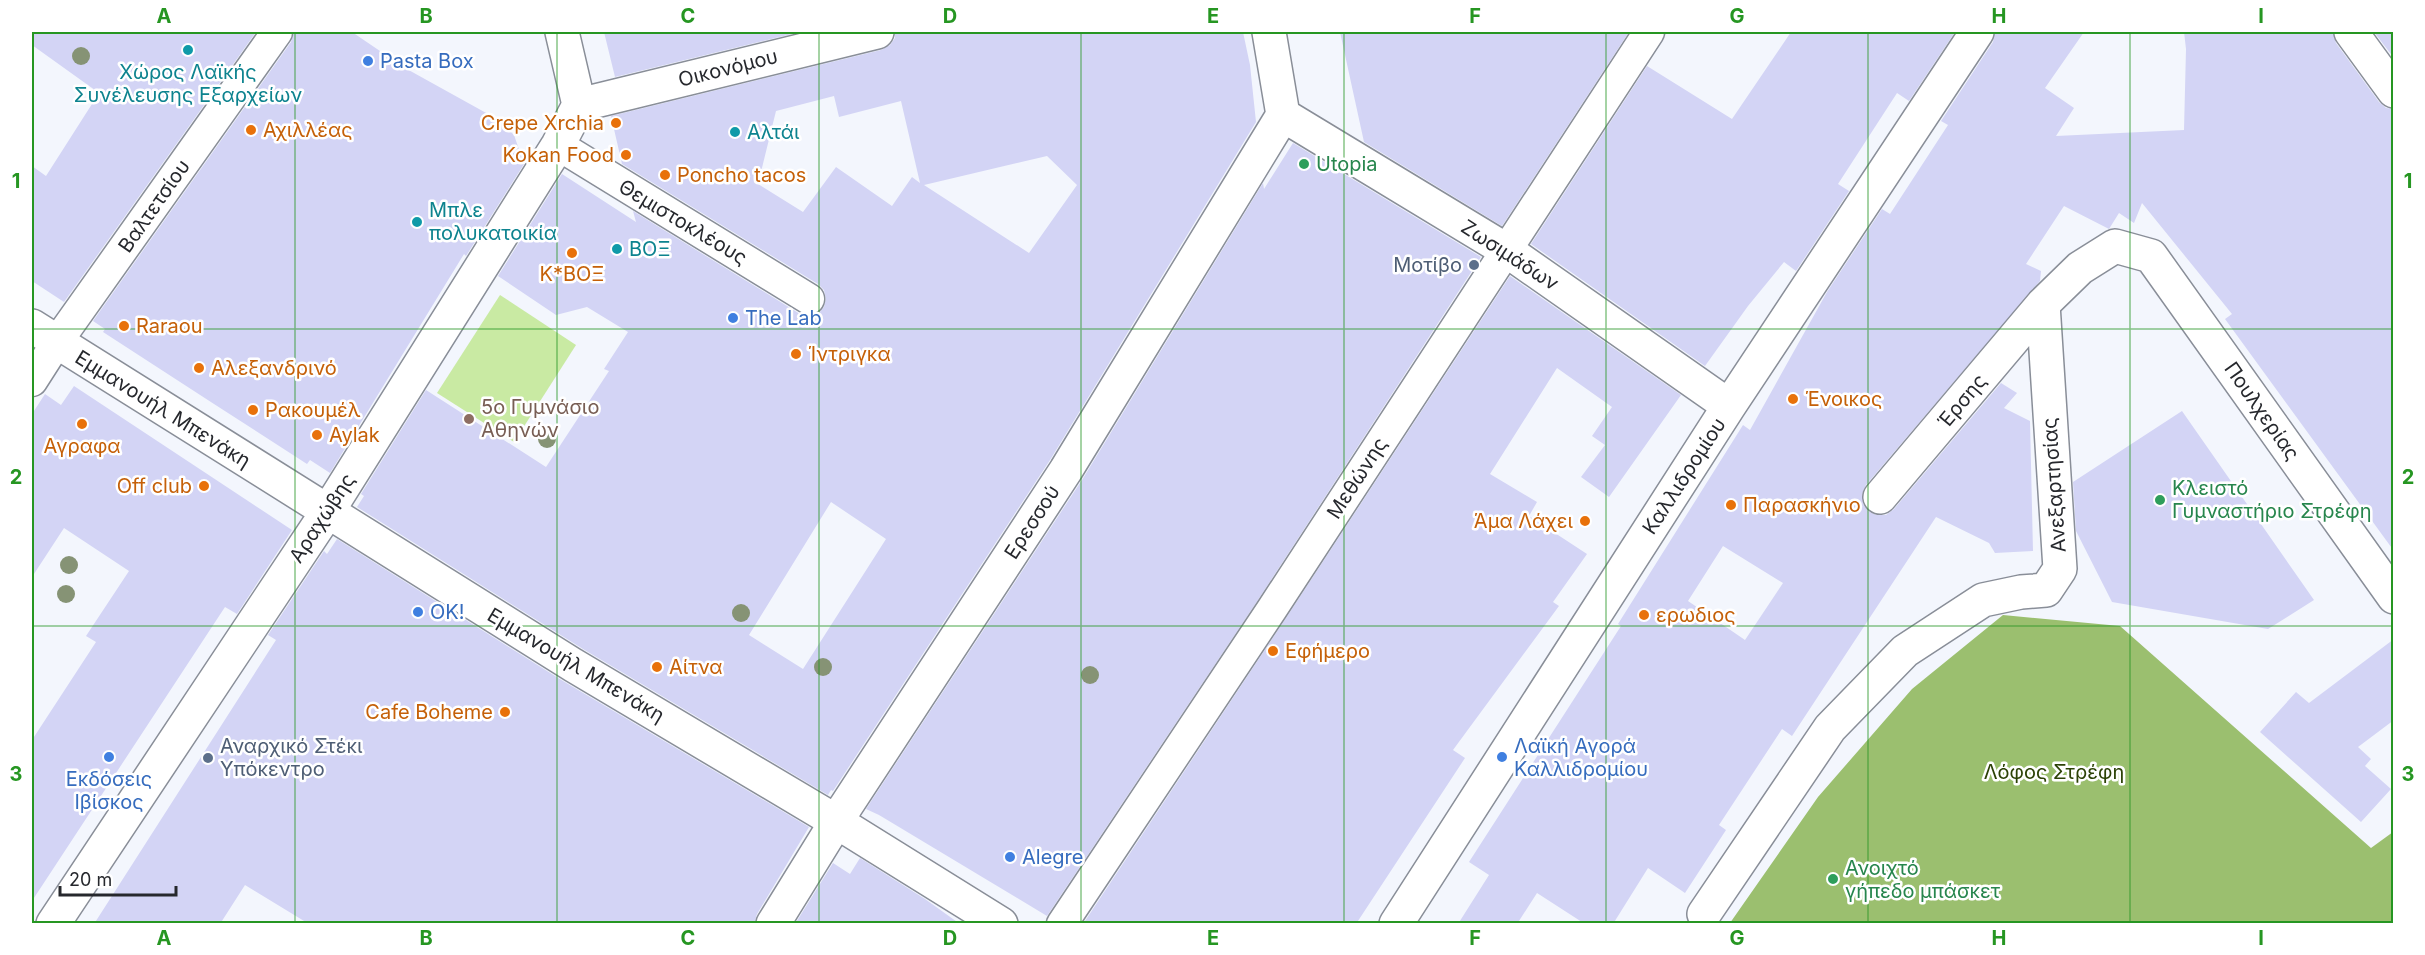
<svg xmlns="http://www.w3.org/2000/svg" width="2425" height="955" font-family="Inter,sans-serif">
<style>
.green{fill:#c9eaa3}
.forest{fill:#9bbf6f}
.building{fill:#d3d4f5;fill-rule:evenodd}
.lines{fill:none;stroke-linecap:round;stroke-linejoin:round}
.pedestrian-casing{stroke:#898e98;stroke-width:33}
.minor-casing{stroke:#898e98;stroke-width:36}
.pedestrian{stroke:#fff;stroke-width:30}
.minor{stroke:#fff;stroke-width:33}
.tree{fill:#869375}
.grid{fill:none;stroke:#269622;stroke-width:1.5;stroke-opacity:0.55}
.culture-dot{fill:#0f9aa8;stroke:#fff;stroke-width:2}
.shop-dot{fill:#3f7fe0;stroke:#fff;stroke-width:2}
.food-dot{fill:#e8710a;stroke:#fff;stroke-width:2}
.leisure-dot{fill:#2e9e5b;stroke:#fff;stroke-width:2}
.service-dot{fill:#5c6f8a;stroke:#fff;stroke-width:2}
.education-dot{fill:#8d6e63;stroke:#fff;stroke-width:2}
.labels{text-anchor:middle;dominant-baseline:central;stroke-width:5;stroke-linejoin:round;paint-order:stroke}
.shop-label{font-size:20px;fill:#366cbe;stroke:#fff;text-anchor:start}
.street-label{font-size:20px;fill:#26282d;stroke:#fff}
.culture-label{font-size:20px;fill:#0d838f;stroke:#fff;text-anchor:start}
.food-label{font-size:20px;fill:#c56008;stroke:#fff;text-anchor:start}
.leisure-label{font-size:20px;fill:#27864d;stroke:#fff;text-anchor:start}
.service-label{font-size:20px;fill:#4e5e75;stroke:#fff;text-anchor:end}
.education-label{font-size:20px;fill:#785e54;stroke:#fff;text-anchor:start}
.park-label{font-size:20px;fill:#2c4206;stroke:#fff}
.neatline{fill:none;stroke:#269622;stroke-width:2}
.grid-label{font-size:20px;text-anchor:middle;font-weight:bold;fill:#269622}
</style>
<rect width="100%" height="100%" fill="#f3f6fd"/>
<path class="green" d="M 500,295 L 576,345 L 514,442 L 437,393 Z"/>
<path class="forest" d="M 2003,615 L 2120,626 L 2371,848 L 2393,832 L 2393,923 L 1730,923 L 1818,797 L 1912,689 Z"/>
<path class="building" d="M 32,32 L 256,32 L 64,302 L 32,281 L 32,166 L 46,176 L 99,93 L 32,45 Z
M 294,32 L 352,32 L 405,68 L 497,119 L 514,135 L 524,164 L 466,256 L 464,254 L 330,473 L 310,460 L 307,464 L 214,404 L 103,332 L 105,329 L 93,321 L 291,42 Z
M 604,32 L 800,32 L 615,77 Z
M 895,32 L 1243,32 L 1250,65 L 1256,122 L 1050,460 L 833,791 L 831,790 L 828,795 L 583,649 L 357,507 L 364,496 L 361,494 L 426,390 L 546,467 L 609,371 L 604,369 L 628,332 L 587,307 L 556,315 L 498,276 L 562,174 L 636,222 L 633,211 L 800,314 L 809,316 L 818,314 L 824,307 L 826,299 L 824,290 L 818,284 L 622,164 L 611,116 L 881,50 L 890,45 L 895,38 ZM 834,96 L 839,117 L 901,101 L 920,183 L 912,177 L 892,206 L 836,167 L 803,212 L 758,184 L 776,111 ZM 1047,156 L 1077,185 L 1029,253 L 924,185 ZM 831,502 L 886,539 L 803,669 L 749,635 Z
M 1340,32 L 1629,32 L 1502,226 L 1364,142 Z
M 1791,32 L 1955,32 L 1909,101 L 1897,93 L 1838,184 L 1849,191 L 1796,271 L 1784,262 L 1748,306 L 1705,366 L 1531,244 L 1647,66 L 1732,119 Z
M 1995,32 L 2084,32 L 2045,88 L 2074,108 L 2056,136 L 2184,130 L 2186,49 L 2184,32 L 2333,32 L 2336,43 L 2379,102 L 2386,108 L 2394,109 L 2394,551 L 2225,319 L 2232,314 L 2142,203 L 2134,223 L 2119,213 L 2109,229 L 2064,206 L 2026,264 L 2041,271 L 2040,281 L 1866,485 L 1862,494 L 1863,504 L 1868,511 L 1876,515 L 1886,515 L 1894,509 L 2001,383 L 2017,393 L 2004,408 L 2030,421 L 2033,551 L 1995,553 L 1989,543 L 1936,517 L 1792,736 L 1782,729 L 1719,825 L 1726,830 L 1685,893 L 1648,868 L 1613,924 L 1585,924 L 1537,893 L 1517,924 L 1458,924 L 1489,875 L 1469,862 L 1621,626 L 1618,624 L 1743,425 L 1750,430 L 1827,292 L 1882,209 L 1890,214 L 1948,125 L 1941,121 L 1993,42 ZM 1723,546 L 1783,583 L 1745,640 L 1688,601 Z
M 2374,32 L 2394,32 L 2394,58 Z
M 1293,143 L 1481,257 L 1258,600 L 1047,916 L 879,815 L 866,809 L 1082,480 L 1263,183 L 1264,189 Z
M 1510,276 L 1681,395 L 1609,497 L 1581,477 L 1605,445 L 1592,436 L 1612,407 L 1557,368 L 1490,474 L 1537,502 L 1529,516 L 1587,554 L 1553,602 L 1559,606 L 1453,750 L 1465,758 L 1356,924 L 1083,924 L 1286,618 Z
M 74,386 L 292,530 L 237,614 L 225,607 L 32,901 L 32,740 L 96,642 L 86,636 L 129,571 L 64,528 L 32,577 L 32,414 L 45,394 L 61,405 Z
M 2182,411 L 2314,600 L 2268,629 L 2112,602 L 2076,531 L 2073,482 Z
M 337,539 L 563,681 L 809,827 L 757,914 L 754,924 L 309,924 L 245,885 L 220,924 L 94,924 L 276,640 L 268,635 L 324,551 L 327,554 Z
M 2394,639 L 2394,720 L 2358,747 L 2371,759 L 2365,766 L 2391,789 L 2361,822 L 2260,732 L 2296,692 L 2309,703 Z
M 860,858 L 925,899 L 960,924 L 795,924 L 833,863 L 850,874 Z"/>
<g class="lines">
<g class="pedestrian-casing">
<path id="pedestrian" d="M 558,145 L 809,299
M 32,381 L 57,342 L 277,32
M 1062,924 L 1272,609 L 1649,32"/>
</g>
<g class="minor-casing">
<path id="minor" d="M 562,32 L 579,105
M 1269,32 L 1283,115
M 2351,32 L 2394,91
M 579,105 L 877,32
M 1283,115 L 1506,250 L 1729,406
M 32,326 L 573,665 L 837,822 L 1001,924
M 1880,497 L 2043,304 L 2080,268 L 2115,246 L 2151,256 L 2394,597
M 1704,914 L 1830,728 L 1905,651 L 1983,600 L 2021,592 L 2046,590 L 2060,569 L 2043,304
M 53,924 L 328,511 L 558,145 L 579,105
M 773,924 L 846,806 L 1066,470 L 1283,115
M 1396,924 L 1729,406 L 1977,32"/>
</g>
<use href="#pedestrian" class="pedestrian"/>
<use href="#minor" class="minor"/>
</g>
<g class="tree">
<circle cx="81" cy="56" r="9"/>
<circle cx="547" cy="439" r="9"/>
<circle cx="69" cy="565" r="9"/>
<circle cx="66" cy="594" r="9"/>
<circle cx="741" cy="613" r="9"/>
<circle cx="823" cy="667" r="9"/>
<circle cx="1090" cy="675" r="9"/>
</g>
<path class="grid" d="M 295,32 L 295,924M 557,32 L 557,924M 819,32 L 819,924M 1081,32 L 1081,924M 1344,32 L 1344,924M 1606,32 L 1606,924M 1868,32 L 1868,924M 2130,32 L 2130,924M 32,329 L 2394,329M 32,626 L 2394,626"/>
<g class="culture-dot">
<circle cx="188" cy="50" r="6"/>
<circle cx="735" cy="132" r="6"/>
<circle cx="417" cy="222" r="6"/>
<circle cx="617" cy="249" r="6"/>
</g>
<g class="shop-dot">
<circle cx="368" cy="61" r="6"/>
<circle cx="733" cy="318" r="6"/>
<circle cx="418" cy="612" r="6"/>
<circle cx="109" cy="757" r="6"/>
<circle cx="1502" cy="757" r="6"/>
<circle cx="1010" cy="857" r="6"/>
</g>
<g class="food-dot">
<circle cx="616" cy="123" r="6"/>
<circle cx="251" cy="130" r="6"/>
<circle cx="626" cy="155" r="6"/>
<circle cx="665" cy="175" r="6"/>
<circle cx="572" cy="253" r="6"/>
<circle cx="124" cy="326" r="6"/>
<circle cx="796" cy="354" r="6"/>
<circle cx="199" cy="368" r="6"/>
<circle cx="1793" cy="399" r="6"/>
<circle cx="253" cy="410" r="6"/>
<circle cx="82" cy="424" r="6"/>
<circle cx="317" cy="435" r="6"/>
<circle cx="204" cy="486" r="6"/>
<circle cx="1731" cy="505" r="6"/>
<circle cx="1585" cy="521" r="6"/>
<circle cx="1644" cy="615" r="6"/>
<circle cx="1273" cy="651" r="6"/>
<circle cx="657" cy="667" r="6"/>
<circle cx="505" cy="712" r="6"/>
</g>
<g class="leisure-dot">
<circle cx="1304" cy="164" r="6"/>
<circle cx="2160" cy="500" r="6"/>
<circle cx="1833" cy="879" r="6"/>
</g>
<g class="service-dot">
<circle cx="1474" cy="265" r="6"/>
<circle cx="208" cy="758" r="6"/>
</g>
<circle class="education-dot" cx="469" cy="419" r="6"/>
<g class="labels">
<g class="shop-label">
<text x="380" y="61">Pasta Box</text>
<text x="745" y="318">The Lab</text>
<text x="430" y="612">ΟΚ!</text>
<text x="1514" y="746">Λαϊκή Αγορά<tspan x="1514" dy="23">Καλλιδρομίου</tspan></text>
<text x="109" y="779" text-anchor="middle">Εκδόσεις<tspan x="109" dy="23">Ιβίσκος</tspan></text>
<text x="1022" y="857">Alegre</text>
</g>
<g class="street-label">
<text transform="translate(728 68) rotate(-14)">Οικονόμου</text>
<text transform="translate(154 206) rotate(-55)">Βαλτετσίου</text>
<text transform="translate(683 222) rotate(31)">Θεμιστοκλέους</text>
<text transform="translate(1510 255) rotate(33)">Ζωσιμάδων</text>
<text transform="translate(1962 401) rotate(-50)">Έρσης</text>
<text transform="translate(163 409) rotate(32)">Εμμανουήλ Μπενάκη</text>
<text transform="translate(2262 411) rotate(55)">Πουλχερίας</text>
<text transform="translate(1684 476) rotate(-57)">Καλλιδρομίου</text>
<text transform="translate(1357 478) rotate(-57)">Μεθώνης</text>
<text transform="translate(2054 485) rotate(-94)">Ανεξαρτησίας</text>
<text transform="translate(322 518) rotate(-57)">Αραχώβης</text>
<text transform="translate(1032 522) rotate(-57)">Ερεσσού</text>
<text transform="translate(576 665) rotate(31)">Εμμανουήλ Μπενάκη</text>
</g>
<g class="culture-label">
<text x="188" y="72" text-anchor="middle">Χώρος Λαϊκής<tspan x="188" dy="23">Συνέλευσης Εξαρχείων</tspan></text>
<text x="747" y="132">Αλτάι</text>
<text x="429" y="210">Μπλε<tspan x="429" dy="23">πολυκατοικία</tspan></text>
<text x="629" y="249">ΒΟΞ</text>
</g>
<g class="food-label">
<text x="604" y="123" text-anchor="end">Crepe Xrchia</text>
<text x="263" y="130">Αχιλλέας</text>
<text x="614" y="155" text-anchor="end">Kokan Food</text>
<text x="677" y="175">Poncho tacos</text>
<text x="572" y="274" text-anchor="middle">Κ*ΒΟΞ</text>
<text x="136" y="326">Raraou</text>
<text x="808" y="354">Ίντριγκα</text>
<text x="211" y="368">Αλεξανδρινό</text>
<text x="1805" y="399">Ένοικος</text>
<text x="265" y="410">Ρακουμέλ</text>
<text x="329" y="435">Aylak</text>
<text x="82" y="446" text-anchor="middle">Αγραφα</text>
<text x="192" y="486" text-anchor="end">Off club</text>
<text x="1743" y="505">Παρασκήνιο</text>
<text x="1573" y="521" text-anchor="end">Άμα Λάχει</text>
<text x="1656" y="615">ερωδιος</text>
<text x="1285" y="651">Εφήμερο</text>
<text x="669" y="667">Αίτνα</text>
<text x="493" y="712" text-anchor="end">Cafe Boheme</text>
</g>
<g class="leisure-label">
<text x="1316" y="164">Utopia</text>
<text x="2172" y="488">Κλειστό<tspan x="2172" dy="23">Γυμναστήριο Στρέφη</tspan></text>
<text x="1845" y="868">Ανοιχτό<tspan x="1845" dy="23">γήπεδο μπάσκετ</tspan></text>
</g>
<g class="service-label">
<text x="1462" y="265">Μοτίβο</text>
<text x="220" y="746" text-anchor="start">Αναρχικό Στέκι<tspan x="220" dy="23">Υπόκεντρο</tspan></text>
</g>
<g class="education-label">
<text x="481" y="407">5ο Γυμνάσιο<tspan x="481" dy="23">Αθηνών</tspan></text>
</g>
<g class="park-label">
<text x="2054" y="772">Λόφος Στρέφη</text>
</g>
</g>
<rect width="2425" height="955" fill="none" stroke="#ffffff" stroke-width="66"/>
<path d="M60 886v9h116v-9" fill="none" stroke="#26282d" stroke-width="3"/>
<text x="69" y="886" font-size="18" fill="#26282d" stroke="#ffffff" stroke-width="4.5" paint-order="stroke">20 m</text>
<rect x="33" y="33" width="2359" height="889" class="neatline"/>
<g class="grid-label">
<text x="164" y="23">A</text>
<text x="426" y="23">B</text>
<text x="688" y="23">C</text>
<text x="950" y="23">D</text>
<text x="1213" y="23">E</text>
<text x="1475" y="23">F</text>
<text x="1737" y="23">G</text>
<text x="1999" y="23">H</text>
<text x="2261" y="23">I</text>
<text x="16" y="188">1</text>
<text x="2408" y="188">1</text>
<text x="16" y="484">2</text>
<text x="2408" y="484">2</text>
<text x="16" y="781">3</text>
<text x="2408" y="781">3</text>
<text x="164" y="945">A</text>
<text x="426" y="945">B</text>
<text x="688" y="945">C</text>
<text x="950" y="945">D</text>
<text x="1213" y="945">E</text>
<text x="1475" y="945">F</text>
<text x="1737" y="945">G</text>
<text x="1999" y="945">H</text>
<text x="2261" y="945">I</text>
</g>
</svg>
